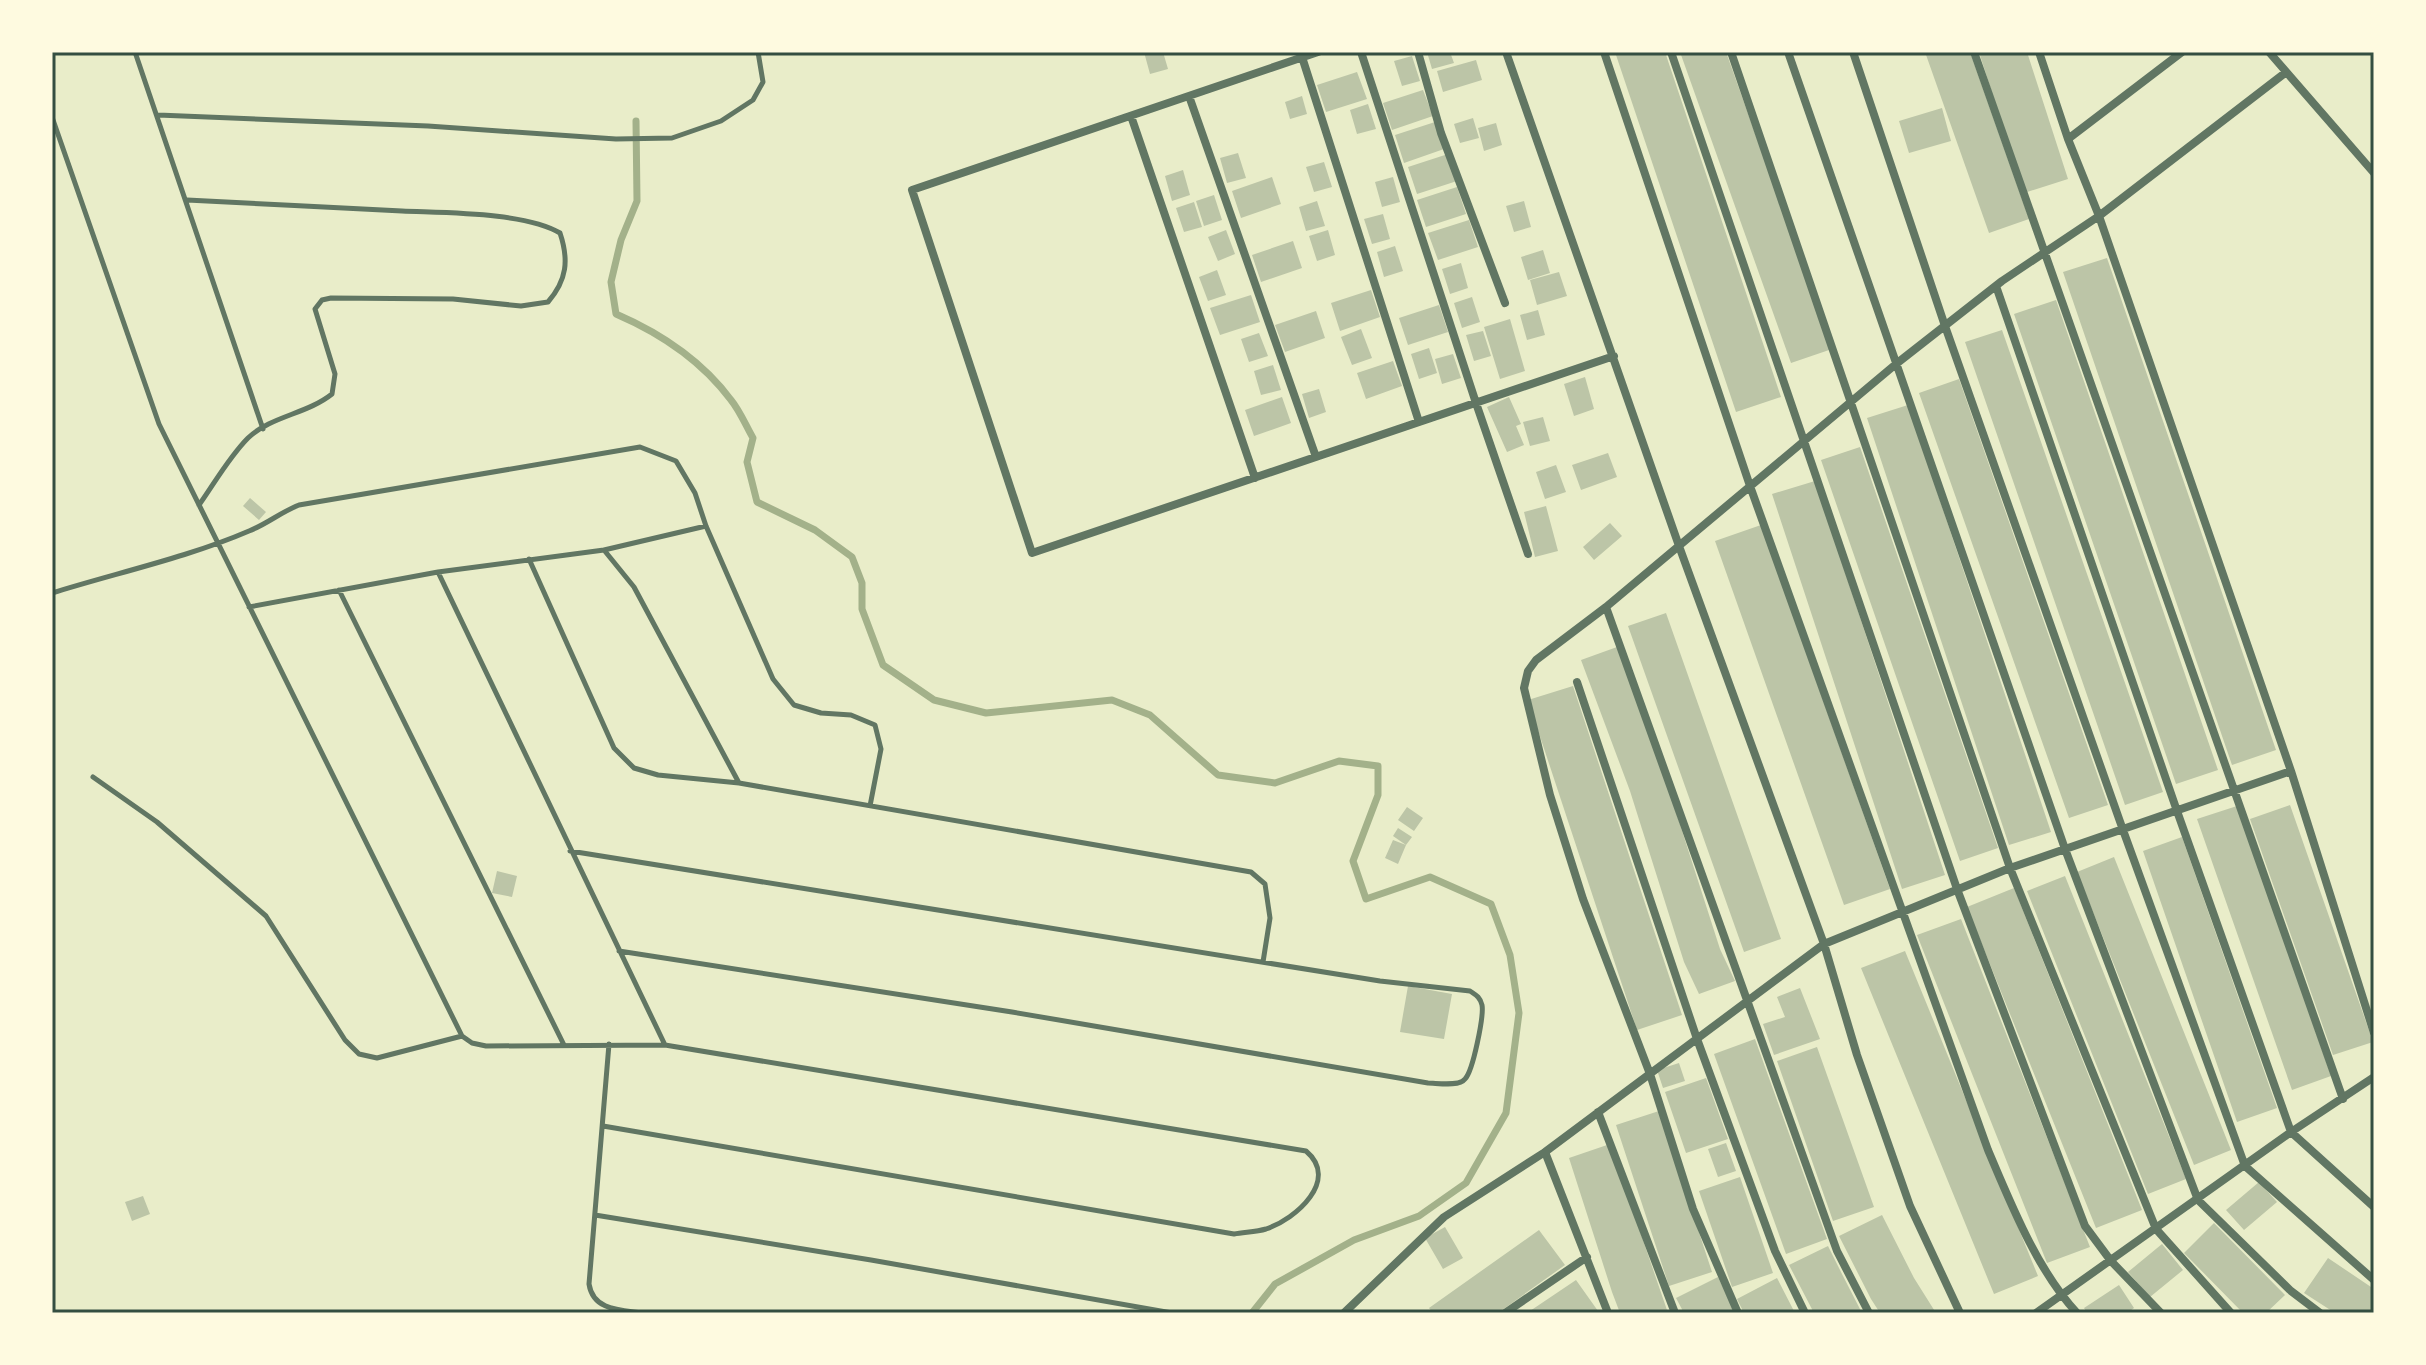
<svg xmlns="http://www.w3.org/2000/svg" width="2426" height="1365" font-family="Inter,sans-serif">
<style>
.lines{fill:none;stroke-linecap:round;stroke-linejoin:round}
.stream{stroke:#a3b18a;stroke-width:7}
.building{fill:#bcc5a7}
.service{stroke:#617663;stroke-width:5}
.minor{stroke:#617663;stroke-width:8}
.neatline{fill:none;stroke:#344e41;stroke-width:3}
</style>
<rect width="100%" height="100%" fill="#e9edc9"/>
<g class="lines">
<path class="stream" d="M 636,121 L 637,201 L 621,240 L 611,282 L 616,314 C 660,333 702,361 731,400 C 740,411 746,426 753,438 L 747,462 L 757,502 L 815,530 L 852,557 L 862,583 L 862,609 L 883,665 L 934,700 L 986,713 L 1112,700 L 1150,715 L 1218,775 L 1275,783 L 1339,761 L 1378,766 L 1378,795 L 1353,861 L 1366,899 L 1430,877 L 1491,904 L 1510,955 L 1519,1013 L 1506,1113 L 1466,1183 L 1419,1216 L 1354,1240 L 1275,1284 L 1252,1313"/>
</g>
<path class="building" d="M 1144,52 L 1163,52 L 1168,69 L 1150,74 Z
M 1427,52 L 1450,52 L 1454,63 L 1432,69 Z
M 1615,52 L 1665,52 L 1781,397 L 1736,412 Z
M 1680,52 L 1726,52 L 1832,349 L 1791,363 Z
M 1925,52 L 1970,52 L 2029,219 L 1989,233 Z
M 1979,52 L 2027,52 L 2068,179 L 2024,193 Z
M 1412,56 L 1420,81 L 1402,86 L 1394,61 Z
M 1476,60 L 1482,80 L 1443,92 L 1437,71 Z
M 1357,72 L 1367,99 L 1326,112 L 1317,85 Z
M 1423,90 L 1433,116 L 1392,130 L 1383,103 Z
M 1302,96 L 1307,114 L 1290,119 L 1285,102 Z
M 1368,104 L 1376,129 L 1357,134 L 1350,110 Z
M 1942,108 L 1951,141 L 1909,153 L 1899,121 Z
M 1473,118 L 1479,138 L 1460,143 L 1454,124 Z
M 1435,122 L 1444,149 L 1404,163 L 1395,135 Z
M 1496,123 L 1502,145 L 1484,151 L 1478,128 Z
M 1238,153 L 1246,178 L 1227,183 L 1220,158 Z
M 1448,154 L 1457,181 L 1417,194 L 1408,167 Z
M 1324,162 L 1332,187 L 1314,192 L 1306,167 Z
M 1183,170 L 1190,195 L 1172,201 L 1165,176 Z
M 1272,177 L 1281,204 L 1241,218 L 1232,191 Z
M 1393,177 L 1400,202 L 1382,207 L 1375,182 Z
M 1457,187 L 1466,214 L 1426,227 L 1417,200 Z
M 1214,195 L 1222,220 L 1204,226 L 1196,201 Z
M 1317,201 L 1325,226 L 1306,231 L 1299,207 Z
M 1524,201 L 1531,227 L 1514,232 L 1506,206 Z
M 1194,202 L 1202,227 L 1184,232 L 1176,208 Z
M 1383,214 L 1390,239 L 1372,244 L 1364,219 Z
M 1469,220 L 1478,247 L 1438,260 L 1428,233 Z
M 1226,230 L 1235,254 L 1218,261 L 1208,237 Z
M 1328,230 L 1335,255 L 1317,261 L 1309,236 Z
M 1293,241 L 1302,268 L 1261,282 L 1252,255 Z
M 1395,246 L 1403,271 L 1384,277 L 1377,252 Z
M 1543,250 L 1550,273 L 1528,280 L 1521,257 Z
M 2107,258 L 2276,750 L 2232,765 L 2063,272 Z
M 1461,263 L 1468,288 L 1450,294 L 1442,269 Z
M 1217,270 L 1226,295 L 1208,301 L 1199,277 Z
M 1559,272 L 1567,296 L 1537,305 L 1530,280 Z
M 1371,290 L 1380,317 L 1340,331 L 1331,303 Z
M 1251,295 L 1260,322 L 1220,335 L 1210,308 Z
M 1472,297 L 1480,322 L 1462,328 L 1454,303 Z
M 2056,300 L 2218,770 L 2176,784 L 2014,314 Z
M 1439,305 L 1448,332 L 1408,345 L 1399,318 Z
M 1538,310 L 1545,335 L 1527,340 L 1520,315 Z
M 1316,311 L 1325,338 L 1285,352 L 1275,325 Z
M 1510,319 L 1525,371 L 1500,379 L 1484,327 Z
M 1361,329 L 1372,358 L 1352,365 L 1341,337 Z
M 2002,330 L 2163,792 L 2125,805 L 1965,342 Z
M 1483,331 L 1491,356 L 1474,361 L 1466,335 Z
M 1259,333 L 1268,356 L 1249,362 L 1241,339 Z
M 1429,348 L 1437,373 L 1419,379 L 1411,354 Z
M 1453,354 L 1461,378 L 1442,384 L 1435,359 Z
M 1393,361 L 1402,386 L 1366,399 L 1357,373 Z
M 1273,365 L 1281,390 L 1261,395 L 1254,371 Z
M 1585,377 L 1594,409 L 1574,416 L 1564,384 Z
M 1959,379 L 2108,805 L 2069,818 L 1919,393 Z
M 1319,389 L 1326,412 L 1309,418 L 1302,394 Z
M 1282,397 L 1291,423 L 1254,436 L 1245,410 Z
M 1509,397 L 1521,424 L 1516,426 L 1524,445 L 1507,452 L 1487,407 Z
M 1908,405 L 2051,832 L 2009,845 L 1867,418 Z
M 1543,417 L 1550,441 L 1530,446 L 1523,422 Z
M 1860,447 L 1998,848 L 1960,861 L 1821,460 Z
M 1608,453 L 1617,477 L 1581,490 L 1572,465 Z
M 1556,465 L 1566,492 L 1545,499 L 1536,472 Z
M 1815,481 L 1945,875 L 1902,889 L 1772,494 Z
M 250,498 L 266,512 L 259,520 L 243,506 Z
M 1546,506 L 1558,551 L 1535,557 L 1524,512 Z
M 1610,523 L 1622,536 L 1594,560 L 1583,547 Z
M 1761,525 L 1890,889 L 1844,905 L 1715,541 Z
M 1666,613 L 1781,939 L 1744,952 L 1628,626 Z
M 1617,647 L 1665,778 L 1720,949 L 1735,981 L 1699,994 L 1684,962 L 1630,791 L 1581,660 Z
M 1573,686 L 1682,1015 L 1637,1030 L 1528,700 Z
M 2290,805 L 2373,1042 L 2333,1055 L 2250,819 Z
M 2237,806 L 2331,1076 L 2292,1090 L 2197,819 Z
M 1407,807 L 1423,818 L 1414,831 L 1398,820 Z
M 1398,828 L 1412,837 L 1406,845 L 1393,836 Z
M 2182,837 L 2277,1108 L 2237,1122 L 2143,851 Z
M 1393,840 L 1406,845 L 1398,864 L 1385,858 Z
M 2114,857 L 2231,1150 L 2194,1165 L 2077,872 Z
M 497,871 L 517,876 L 512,897 L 492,893 Z
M 2065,876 L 2186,1179 L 2148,1194 L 2027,891 Z
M 2014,888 L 2142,1210 L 2096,1228 L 1967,907 Z
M 1961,919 L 2090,1247 L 2047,1263 L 1917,935 Z
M 1905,951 L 2038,1276 L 1994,1294 L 1861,968 Z
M 1408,986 L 1452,994 L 1444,1039 L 1400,1032 Z
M 1800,988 L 1820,1039 L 1774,1055 L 1763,1024 L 1785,1017 L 1777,997 Z
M 1755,1039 L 1827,1239 L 1786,1254 L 1714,1054 Z
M 1817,1047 L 1874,1207 L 1833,1221 L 1777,1061 Z
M 1679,1063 L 1685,1081 L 1663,1088 L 1657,1070 Z
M 1706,1078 L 1728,1139 L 1686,1153 L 1665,1092 Z
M 1659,1111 L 1712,1272 L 1669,1286 L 1616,1125 Z
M 1726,1143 L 1736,1171 L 1718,1177 L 1708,1149 Z
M 1610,1144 L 1668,1313 L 1620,1313 L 1612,1292 L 1569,1158 Z
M 1740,1177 L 1773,1273 L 1732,1287 L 1699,1191 Z
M 2259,1182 L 2277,1202 L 2244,1230 L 2226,1210 Z
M 143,1196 L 150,1214 L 132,1221 L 125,1202 Z
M 1882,1215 L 1914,1278 L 1936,1313 L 1880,1313 L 1871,1299 L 1839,1236 Z
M 2214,1223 L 2285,1295 L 2266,1313 L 2243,1313 L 2184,1253 Z
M 1445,1227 L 1463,1258 L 1443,1269 L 1425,1238 Z
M 1539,1230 L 1565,1265 L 1498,1313 L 1433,1313 L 1429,1308 Z
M 2162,1244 L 2183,1270 L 2150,1297 L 2128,1272 Z
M 1828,1246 L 1843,1276 L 1862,1313 L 1814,1313 L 1789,1265 Z
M 2328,1258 L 2374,1289 L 2374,1313 L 2335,1313 L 2304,1293 Z
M 1718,1277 L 1735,1313 L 1684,1313 L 1676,1298 Z
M 1777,1278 L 1795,1313 L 1744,1313 L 1737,1299 Z
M 1576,1280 L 1598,1311 L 1595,1313 L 1527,1313 Z
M 2119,1285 L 2134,1308 L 2127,1313 L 2087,1313 L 2084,1308 Z"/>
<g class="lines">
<path class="service" d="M 135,52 L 263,429
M 158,115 L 428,126 L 616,139 L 672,138 L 721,121 L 753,100 L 763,82 L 758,52
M 52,117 L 159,424 L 462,1036 L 472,1043 L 486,1046 L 665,1045 L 1306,1151 C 1340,1180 1296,1219 1266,1229 C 1256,1232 1244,1232 1234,1234 L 603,1126
M 187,200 C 259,204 330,207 402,211 C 444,213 525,212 560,233 C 569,260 567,280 548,302 L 521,306 L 453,299 L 331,298 L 322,300 L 315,309 L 335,374 L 332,394 C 307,414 271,416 248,438 C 229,457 214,484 199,505
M 604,550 L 706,526
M 529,559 L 614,748 L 634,768 L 658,775 L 739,783 L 1251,872 L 1265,884 L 1270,918 L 1263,962
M 438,572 L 665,1045
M 339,590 L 564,1045
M 52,593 C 116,573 189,557 249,531 C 267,524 281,512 299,505 L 640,447 L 676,461 L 695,493 L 706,526 L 773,679 L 794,705 L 821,713 L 851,715 L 875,725 L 881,749 L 870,806
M 249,607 L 438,572 L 604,550 L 634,587 L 739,783
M 93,777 L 157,822 L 266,916 L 345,1040 L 359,1054 L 377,1058 L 462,1036
M 570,851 L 1380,981 L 1470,991 C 1476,995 1480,997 1482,1005 C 1484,1016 1473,1071 1465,1079 C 1459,1087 1437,1083 1428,1083 L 1012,1012 L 619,951
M 609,1044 L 589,1284 C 593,1310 619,1310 641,1313
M 595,1215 L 871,1260 L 1172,1313"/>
<path class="minor" d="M 1318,52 L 912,190 L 1032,553 L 1614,356
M 1361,52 L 1476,403 L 1528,554
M 1418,52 L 1441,133 L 1505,303
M 1506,52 L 1679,546 L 1824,944 L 1857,1055 L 1910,1206 L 1960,1313
M 1604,52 L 1750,486 L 1988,1150 C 2011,1204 2037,1270 2077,1313
M 1671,52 L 1957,889 L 2085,1226 L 2111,1261 L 2161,1313
M 1731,52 L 2010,868 L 2156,1229 L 2231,1313
M 1788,52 L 2065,849 L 2198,1200 L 2291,1291 L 2320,1313
M 1853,52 L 1945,326 L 2123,830 L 2245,1166 L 2374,1280
M 1974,52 L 2343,1099
M 2039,52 L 2068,139 L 2099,216 L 2291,771 L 2374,1033
M 2269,52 L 2374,173
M 1302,57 L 1419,422
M 1189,96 L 1316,457
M 1131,116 L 1255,478
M 2068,139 L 2182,52
M 1996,286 L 2177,811 L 2291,1132 L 2374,1207
M 1606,607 L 1536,660 L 1528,671 L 1524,688 L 1550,795 L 1583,899 L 1650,1074 L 1693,1209 L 1738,1313
M 1577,682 L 1697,1039 L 1775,1251 L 1805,1313
M 1598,1112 L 1675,1313
M 1545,1152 L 1608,1313
M 1344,1313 L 1444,1217 L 1545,1152 L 1824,944 L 2010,868 L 2291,771
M 1505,1313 L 1587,1257
M 1869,1313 L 1837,1251 L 1606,607 L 1896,364 L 2002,281 L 2099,216 L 2285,73
M 2036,1313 L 2291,1132 L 2374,1077"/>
</g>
<rect width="2426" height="1365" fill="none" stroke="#fefae0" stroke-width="108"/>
<rect x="54" y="54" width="2318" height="1257" class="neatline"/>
</svg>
